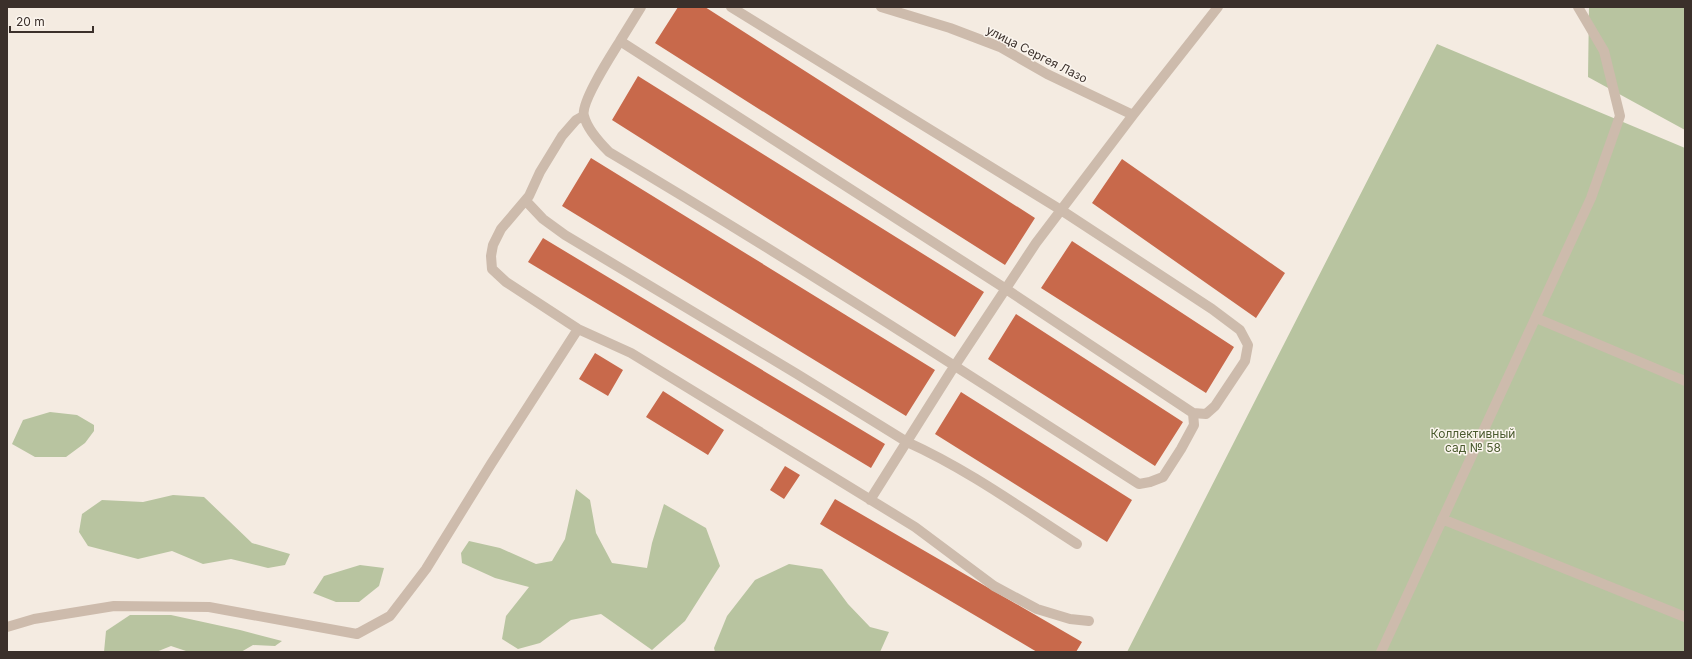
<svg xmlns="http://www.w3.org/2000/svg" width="1692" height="659" font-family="Inter,sans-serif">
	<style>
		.green { fill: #b8c4a0 }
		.building { fill: #c8694b }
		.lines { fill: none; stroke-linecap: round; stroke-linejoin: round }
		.minor { stroke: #cdbbac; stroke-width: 10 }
		.labels { text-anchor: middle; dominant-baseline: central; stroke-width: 3; stroke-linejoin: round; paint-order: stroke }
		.street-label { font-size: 12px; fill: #3b302b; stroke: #fbf5ee }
		.park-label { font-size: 12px; fill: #4a5a2e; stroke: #fbf5ee }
	</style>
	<rect width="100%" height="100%" fill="#f4ebe1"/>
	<!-- green -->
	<path class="green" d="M1589,7H1685V130L1588,77Z
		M1437,44L1685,148V652H1127Z
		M50,412L77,415L94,425V431L85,443L66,457H35L12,444L23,420Z
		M576,489L590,500L596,533L612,563L647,568L652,543L664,504L706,528L720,566L685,621L652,650L601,614L571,620L540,643L518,649L502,639L506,616L529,587L495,578L462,563L461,553L469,541L500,548L536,564L552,561L565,539Z
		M173,495L204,497L252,543L290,554L285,565L268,568L231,559L203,564L172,551L138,559L88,546L79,532L82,514L102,500L143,502Z
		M789,564L822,569L848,604L870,627L889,632L880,652H715L714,648L727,616L755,580Z
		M360,565L384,568L379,586L359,602H336L313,593L324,576Z
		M130,615H171L240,630L282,641L275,646L253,645L241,652H189L171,646L156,652H104L106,631Z"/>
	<!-- building -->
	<path class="building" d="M678,7H705L1035,218L1005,265L655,43Z
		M638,76L984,292L955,337L612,120Z
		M591,158L935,370L906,416L562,206Z
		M1122,159L1285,273L1256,318L1092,203Z
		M543,238L885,444L871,468L528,262Z
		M1072,241L1234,347L1206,393L1041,288Z
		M1016,314L1183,422L1155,466L988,359Z
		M595,353L623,370L608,396L579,379Z
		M663,391L724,430L708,455L646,417Z
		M961,392L1132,500L1107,542L935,434Z
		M785,466L800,475L784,499L770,490Z
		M835,499L1082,642L1076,652H1037L820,524Z"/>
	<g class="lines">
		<!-- minor -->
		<path class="minor" d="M641,7L620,41L1006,289L1193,413L1206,414L1215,406L1245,361L1248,345L1240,330L1212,309L1061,210L731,7
			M881,7L950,28L1000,47L1047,74L1133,115
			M620,41C612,54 580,103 584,116C587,128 600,143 609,152C788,258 963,371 1139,484L1150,482L1163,477L1181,449L1194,425L1193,413
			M583,116L576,120L562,136L540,172L529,196L501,229L493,245L491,256L492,269L506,282L578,329L631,353L915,527L994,586L1037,609L1070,619L1089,621
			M526,201L543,219L565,235L797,374L907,442C967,469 1021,508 1077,544
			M1536,318L1685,381
			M870,500L950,373L1036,243L1133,115L1218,7
			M1442,519L1685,617
			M7,627L34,619L114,606L209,607L357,634L390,616L426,569L491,464L578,329
			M1381,652L1591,198L1620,116L1604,51L1578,7"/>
	</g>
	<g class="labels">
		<!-- street labels -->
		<g class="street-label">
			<text transform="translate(1037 54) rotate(27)">улица Сергея Лазо</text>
		</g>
		<!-- park labels -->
		<g class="park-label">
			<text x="1473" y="433">Коллективный<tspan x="1473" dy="14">сад № 58</tspan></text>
		</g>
	</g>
	<!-- border -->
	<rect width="1692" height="659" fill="none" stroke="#3b302b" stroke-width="16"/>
	<!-- scale -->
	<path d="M10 26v6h83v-6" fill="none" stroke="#3b302b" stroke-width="2"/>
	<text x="16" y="26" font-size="12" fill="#3b302b" stroke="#fbf5ee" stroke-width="3" paint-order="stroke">20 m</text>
</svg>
